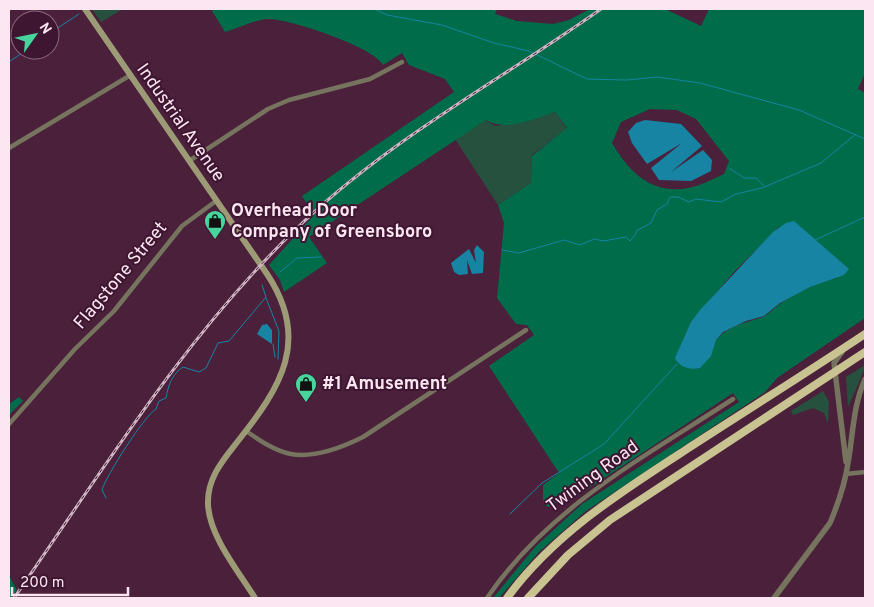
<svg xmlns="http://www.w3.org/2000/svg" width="874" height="607" font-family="Overpass,sans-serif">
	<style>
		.green { fill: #26513e }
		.forest { fill: #006c4a; fill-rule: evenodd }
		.water { fill: #1784a3 }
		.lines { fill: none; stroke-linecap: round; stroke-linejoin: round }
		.stream { stroke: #1784a3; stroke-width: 1 }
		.minor { stroke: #76745e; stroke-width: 4.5 }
		.tertiary { stroke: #76745e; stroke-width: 5.5 }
		.secondary { stroke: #9d9a76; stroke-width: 6 }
		.trunk { stroke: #c8c390; stroke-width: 8 }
		.rail-casing { stroke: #d1b6c5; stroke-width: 3 }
		.rail { stroke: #3f1631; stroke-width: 1; stroke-dasharray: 4; stroke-linecap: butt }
		.labels { text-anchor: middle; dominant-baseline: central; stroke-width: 4; stroke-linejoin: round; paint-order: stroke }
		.street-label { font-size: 18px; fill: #fce6f2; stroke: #3f1631 }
		.poi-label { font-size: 18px; font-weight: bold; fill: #fce6f2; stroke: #3f1631; text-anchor: start }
	</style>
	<rect width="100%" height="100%" fill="#4a203b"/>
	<!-- green -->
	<path class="green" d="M92,9H123L101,22Z
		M555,112L567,129L532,155L531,183L498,205L455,139L486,120L495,126L529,120Z
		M865,365C865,370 851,400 848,407L846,377Z
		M823,391L829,402L828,424L824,413L813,408L793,415L791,411Z"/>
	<!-- forest -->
	<path class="forest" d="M211,9H497L495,14L517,21L553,24L569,20L590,9H665L701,26L709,9H865V73L858,89L865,93V318L777,378L765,392L586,511L539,552L499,598H493L535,547L582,504L739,402L733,393L577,496L574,493L548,507L543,503V485L559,473L489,366L534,335L527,325L516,324L497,298L504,223L498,205L531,183L532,156L567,128L555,112C535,119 505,132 486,120L309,237L327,263L284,292L280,280L269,265L314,215L302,196L454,92L445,79L409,65L402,53L383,65C374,47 292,20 270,19C259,18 236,29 225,32ZM650,109L677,110L696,119L729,161L724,174C713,179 700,186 688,188C652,195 629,172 612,143L621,122ZM779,227L837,278C817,282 798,292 781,303C775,307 769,314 763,317C745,323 729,325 716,340L691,322L734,272Z
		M19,397L23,401L9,415V404Z
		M9,576L17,590L11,598H9Z"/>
	<!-- water -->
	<path class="water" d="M645,120L681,124L702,146L671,172L703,150L712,160L711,171L691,181L659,180L651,168L682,143L647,164L632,143L628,132L636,123Z
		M794,221L849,269L844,275L810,287L780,303L764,316L746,321L723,332L716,340L711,356L700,368C690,370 680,368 675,358L691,322L700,310L773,232L786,223Z
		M477,245L484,252L483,273L472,274L467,260L468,274L459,275L454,272L451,263L469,249L476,263L474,250Z
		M267,324L272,330V344L257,334L262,325Z"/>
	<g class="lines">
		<!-- stream -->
		<path class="stream" d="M375,9L387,15L442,25L494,43L529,51L587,79L627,80L657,77L700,83L799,110L865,139
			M50,33L79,14
			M9,62L26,50
			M729,168L744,178H756L764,186
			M815,240L865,217
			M502,250L519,253L564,240L580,245L594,239L603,241L626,237L630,241L636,234V231L651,223L657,210L667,204L670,197H678L689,202L696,199L721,202L736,194L762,188L821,163L856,134
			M280,272L297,258L321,257
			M266,298L279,331L278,359
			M273,344L275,357
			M106,498L102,490C106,476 144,416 156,409L159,401L166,398C168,386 172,374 183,367L199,372L206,368L218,343L229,341L266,297L262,285
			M510,514L542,483L604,444L677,364"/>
		<!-- minor -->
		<path class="minor" d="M9,148L129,76
			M189,161L268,109L289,100L370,79L402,62
			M9,424L75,349L114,311L182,226L216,201
			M246,431C259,440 275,451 291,454C314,458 343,447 363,437L526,330
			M846,474L865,472
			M487,598C548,508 644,457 733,399"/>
		<!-- tertiary -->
		<path class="tertiary" d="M842,352L834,363L846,462
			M774,598L830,523C838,504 845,484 848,463C853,435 853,406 865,379"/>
		<!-- secondary -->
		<path class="secondary" d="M85,9L267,274C311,340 281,387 238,441C223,460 207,478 208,504C209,536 239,572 255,598"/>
		<!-- trunk -->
		<path class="trunk" d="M507,598C553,535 619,493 684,451C744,412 805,374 865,334
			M528,598L568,555L610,520L865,352"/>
		<!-- rail casing -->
		<g class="rail-casing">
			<path id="rail" d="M14,598C102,472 182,340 293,232C384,142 498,82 601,9"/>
		</g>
		<!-- rail -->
		<use href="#rail" class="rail"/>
	</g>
	<!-- icons -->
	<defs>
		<g id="shop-pin" transform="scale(1.125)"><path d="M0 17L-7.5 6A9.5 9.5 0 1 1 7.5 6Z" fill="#48d49d" stroke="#3f1631"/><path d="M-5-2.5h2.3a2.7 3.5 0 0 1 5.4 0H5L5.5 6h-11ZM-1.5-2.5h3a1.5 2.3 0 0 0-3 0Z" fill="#111"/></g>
	</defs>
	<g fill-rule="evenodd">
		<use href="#shop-pin" x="215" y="221"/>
		<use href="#shop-pin" x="306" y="384"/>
	</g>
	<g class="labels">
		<!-- street labels -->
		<g class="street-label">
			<text transform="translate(180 123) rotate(55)">Industrial Avenue</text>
			<text transform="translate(121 276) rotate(-50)">Flagstone Street</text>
			<text transform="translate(593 477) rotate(-36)">Twining Road</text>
		</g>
		<!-- poi labels -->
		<g class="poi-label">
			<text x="231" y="211">Overhead Door<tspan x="231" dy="21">Company of Greensboro</tspan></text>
			<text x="322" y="384">#1 Amusement</text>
		</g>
	</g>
	<!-- border -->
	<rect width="874" height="607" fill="none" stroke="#fce6f2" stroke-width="20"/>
	<!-- north arrow -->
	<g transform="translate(35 35) rotate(57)"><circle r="24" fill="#3f1631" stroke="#8b697e"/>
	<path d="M0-4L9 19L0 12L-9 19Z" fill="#48d49d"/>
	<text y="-8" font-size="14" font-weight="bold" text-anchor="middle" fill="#fce6f2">N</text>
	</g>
	<!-- scale -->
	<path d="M12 587v8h116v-8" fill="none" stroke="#fce6f2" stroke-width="2.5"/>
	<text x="20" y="587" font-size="15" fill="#fce6f2" stroke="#3f1631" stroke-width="4" paint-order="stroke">200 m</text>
</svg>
